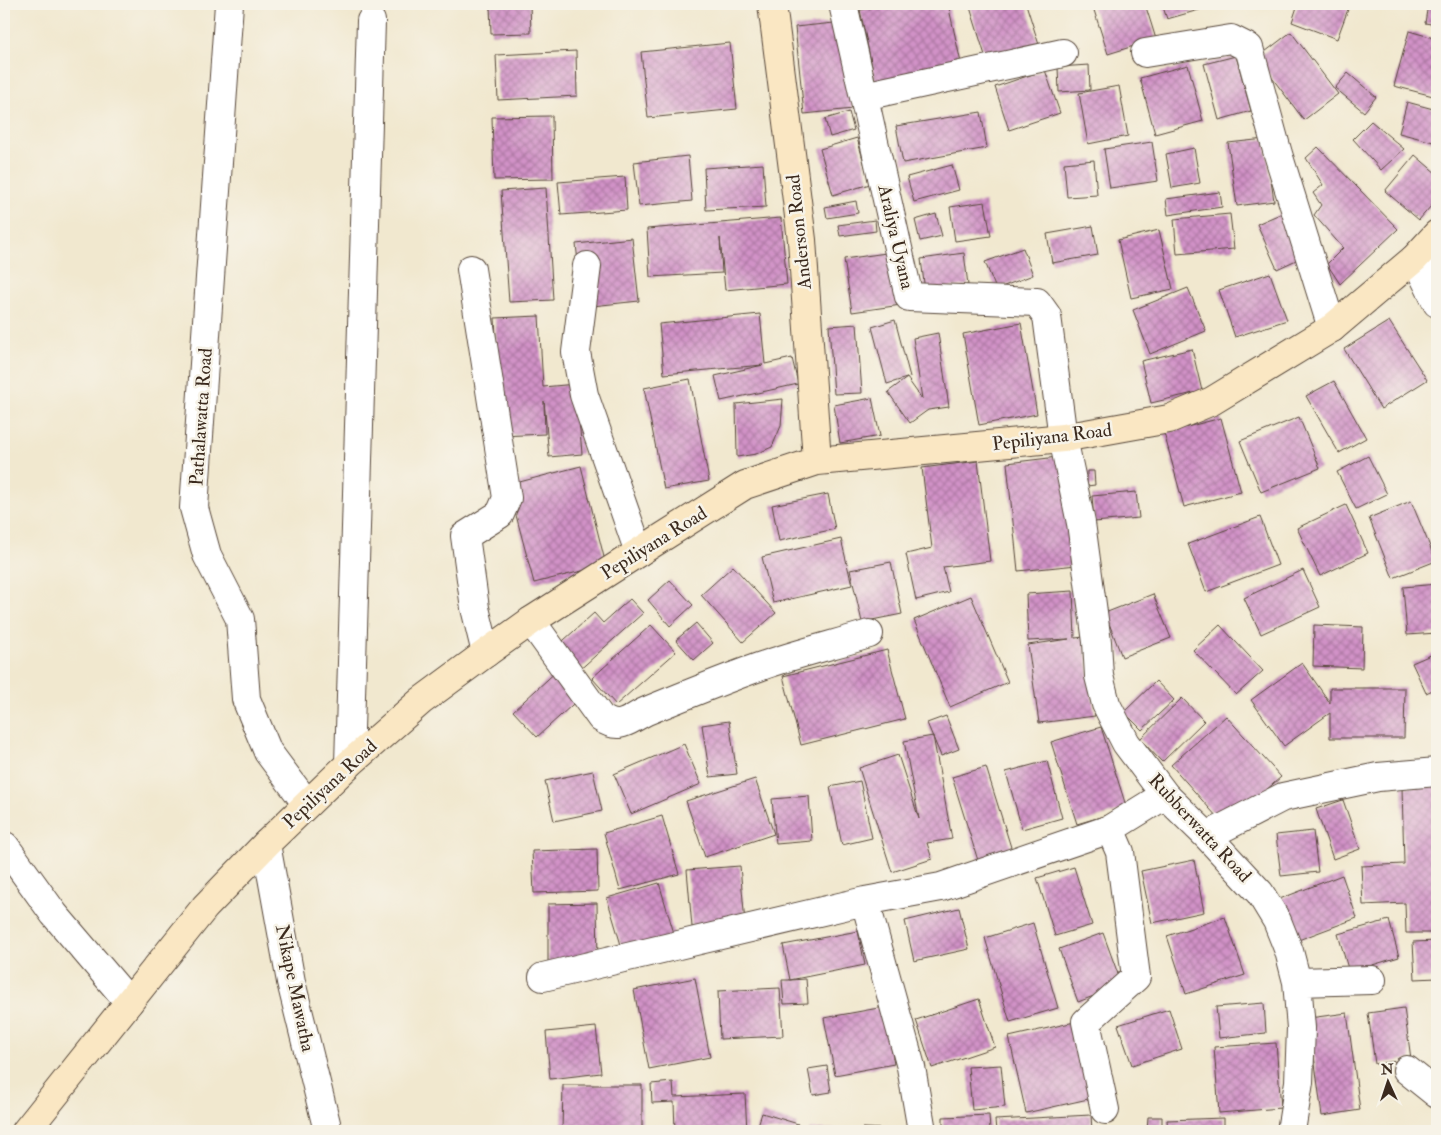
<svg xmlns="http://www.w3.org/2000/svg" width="1441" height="1135" font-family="'IM FELL Double Pica',serif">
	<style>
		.building { fill: url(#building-cross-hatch) }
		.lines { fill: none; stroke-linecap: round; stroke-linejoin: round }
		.street-casing { stroke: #564639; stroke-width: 30 }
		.secondary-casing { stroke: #564639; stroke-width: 30 }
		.street { stroke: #fff; stroke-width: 28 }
		.secondary { stroke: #fae7c3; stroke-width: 28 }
		.labels { text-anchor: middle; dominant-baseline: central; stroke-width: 5; stroke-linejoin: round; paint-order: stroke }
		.street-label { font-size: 19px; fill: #3b2a1e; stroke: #f7f3e8 }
	</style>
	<defs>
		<pattern id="building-cross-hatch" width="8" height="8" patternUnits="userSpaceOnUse" patternTransform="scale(1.25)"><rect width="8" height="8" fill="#d192c7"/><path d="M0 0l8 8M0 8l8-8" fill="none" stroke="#ab77a1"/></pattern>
	</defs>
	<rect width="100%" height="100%" fill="#f7f3e8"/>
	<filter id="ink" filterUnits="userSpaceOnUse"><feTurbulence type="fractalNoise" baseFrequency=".02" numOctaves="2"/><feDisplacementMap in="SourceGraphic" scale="10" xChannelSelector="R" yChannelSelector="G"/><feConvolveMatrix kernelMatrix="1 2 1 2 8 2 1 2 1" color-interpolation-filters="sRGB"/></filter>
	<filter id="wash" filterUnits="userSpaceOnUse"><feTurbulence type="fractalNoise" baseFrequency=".0096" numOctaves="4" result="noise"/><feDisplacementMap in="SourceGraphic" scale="20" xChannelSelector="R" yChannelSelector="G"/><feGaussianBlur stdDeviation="1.12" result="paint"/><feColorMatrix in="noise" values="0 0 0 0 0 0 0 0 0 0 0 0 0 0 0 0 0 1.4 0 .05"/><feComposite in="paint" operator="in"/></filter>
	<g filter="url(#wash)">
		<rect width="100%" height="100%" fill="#f1e8cf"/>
		<g id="blocks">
			<!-- building -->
			<path class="building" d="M490,4H530L531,33L491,34Z
				M890,4H948L963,72L877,90L860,10Z
				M969,4H1026L1040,48L988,65Z
				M1092,4H1145L1156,39L1108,54Z
				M1162,4H1220L1167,19Z
				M1298,4H1350L1337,39L1292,22Z
				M1428,4H1437V25L1425,23Z
				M844,22L853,109L804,114L795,27Z
				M1409,31L1437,39V97L1394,86Z
				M1291,32L1338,94L1304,120L1257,58Z
				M730,43L737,109L648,118L641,52Z
				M576,51L577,96L498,100L496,55Z
				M1236,56L1251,111L1219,120L1204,64Z
				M1089,65L1090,90L1059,92L1058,67Z
				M1188,65L1203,121L1155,134L1140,78Z
				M1045,70L1060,113L1009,130L995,87Z
				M1348,73L1376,97L1364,112L1335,88Z
				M1119,86L1128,136L1088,144L1079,93Z
				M1407,102L1437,110V143L1399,133Z
				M849,112L854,130L830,137L825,119Z
				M981,112L987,148L903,163L896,126Z
				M552,116L553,179L494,180L492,117Z
				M1371,121L1404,149L1381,170L1353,139Z
				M857,138L870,184L833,195L820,149Z
				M1265,139L1274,201L1237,206L1228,143Z
				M1152,142L1158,181L1110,188L1104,149Z
				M1318,147L1398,229L1340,284L1327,264L1343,248L1314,215L1321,205L1313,193L1323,185L1306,158Z
				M1194,148L1200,183L1172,188L1166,154Z
				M1415,155L1437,174V199L1419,220L1385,191Z
				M688,156L692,201L639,206L634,162Z
				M1094,160L1097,195L1067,197L1064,163Z
				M763,164L766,207L706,210L704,168Z
				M952,165L959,190L914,202L907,177Z
				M625,177L627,210L561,215L558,182Z
				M546,188L553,300L509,302L501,191Z
				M1220,192L1222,207L1168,215L1166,199Z
				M856,201L858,213L827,218L825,207Z
				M985,202L991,236L955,241L950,207Z
				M1287,211L1307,255L1277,269L1257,224Z
				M936,214L942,236L920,241L915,220Z
				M1230,214L1234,249L1177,254L1174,219Z
				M781,218L787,284L725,290L720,238L722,273L650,277L647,229Z
				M875,220L876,231L840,236L838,225Z
				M1093,226L1098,255L1052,263L1047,234Z
				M1159,230L1173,289L1131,298L1118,240Z
				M632,238L639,301L583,307L576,244Z
				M1023,248L1033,275L996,289L985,262Z
				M893,252L901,305L852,312L844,259Z
				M964,253L968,285L925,291L921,259Z
				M1270,273L1287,320L1235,337L1219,290Z
				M1188,288L1206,331L1150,354L1133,310Z
				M760,314L765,364L792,358L798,384L721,401L715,376L763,365L664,374L659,324Z
				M539,316L543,387L576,384L582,454L549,457L544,401L545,434L501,436L495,318Z
				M895,320L910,377L887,384L872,327Z
				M1389,321L1427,380L1381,409L1344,349Z
				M1021,323L1037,414L979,425L963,334Z
				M857,324L862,393L834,394L829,326Z
				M938,333L949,407L928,410L910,423L888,392L907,378L922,399L913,338Z
				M1192,349L1202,391L1151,403L1141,361Z
				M690,379L709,481L664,489L644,388Z
				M1334,381L1366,438L1339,453L1306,396Z
				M872,398L880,436L840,443L834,405Z
				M783,399L781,426L772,447L756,454L737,457L736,404Z
				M1299,417L1320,468L1261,492L1240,441Z
				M1221,418L1241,492L1184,507L1164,433Z
				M1066,456L1077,565L1018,571L1007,463Z
				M1368,456L1387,494L1356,509L1337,472Z
				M978,461L990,561L943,567L949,592L916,600L906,554L932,548L922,468Z
				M581,466L606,565L534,583L508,485Z
				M1087,471H1094L1095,485L1087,486Z
				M1136,492L1139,518L1094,522L1092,496Z
				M828,494L835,529L779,541L772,505Z
				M1411,501L1436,561L1393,578L1369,518Z
				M1346,505L1368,553L1320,576L1297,528Z
				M1260,517L1278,565L1206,592L1188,544Z
				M841,539L852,585L773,603L762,557Z
				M891,562L902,614L862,622L850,570Z
				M733,566L776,613L743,642L701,595Z
				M1303,570L1320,607L1261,634L1244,598Z
				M670,580L693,605L670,626L648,600Z
				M1437,584V633L1407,635L1403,587Z
				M1073,591L1075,638L1084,637L1095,716L1039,723L1028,645L1069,639L1028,641L1026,594Z
				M1153,594L1171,638L1122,657L1105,613Z
				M971,596L1008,682L950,707L914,620Z
				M630,599L643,613L576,673L554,649L594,613L603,623Z
				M696,623L713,643L694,660L676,640Z
				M651,625L676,652L616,705L592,678Z
				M1220,625L1263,671L1236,695L1193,650Z
				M1314,625L1363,627L1362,668L1313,666Z
				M887,650L905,719L801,745L783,676Z
				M1433,654L1437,663V688L1426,693L1412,663Z
				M1302,663L1330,703V688H1405L1404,738H1330V713L1284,746L1251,700Z
				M559,669L583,695L537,737L513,711Z
				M1156,681L1174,700L1142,730L1124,712Z
				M1182,698L1204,721L1162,762L1140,739Z
				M946,716L959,749L941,756L927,723Z
				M1226,716L1281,777L1225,826L1171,765Z
				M729,721L737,774L710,777L702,725Z
				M1101,727L1127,809L1077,824L1051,742Z
				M933,736L952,839L927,843L932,859L892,872L859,768L898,755L919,819L904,741Z
				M684,744L701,784L631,814L614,774Z
				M1047,761L1062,818L1022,829L1006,772Z
				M986,767L1014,857L980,867L952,777Z
				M593,771L602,811L554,821L545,781Z
				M755,779L774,834L705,857L686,801Z
				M860,781L872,838L842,845L830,787Z
				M1437,786V933H1406L1405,903L1363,905L1361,866L1404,864L1402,787Z
				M809,796L812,841L776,844L772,799Z
				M1343,800L1360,849L1333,859L1316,809Z
				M662,816L679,874L620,890L604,833Z
				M1313,831L1318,872L1281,876L1276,835Z
				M597,849L598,891L534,893L532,851Z
				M1194,860L1204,912L1152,923L1141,871Z
				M740,866L745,923L692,927L687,870Z
				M1074,867L1092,925L1055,936L1037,878Z
				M1342,875L1357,918L1293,942L1277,900Z
				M659,883L676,940L624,955L607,898Z
				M597,903L598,962L548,963V904Z
				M959,908L969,949L914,961L905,921Z
				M1225,917L1245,975L1186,994L1167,936Z
				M1389,920L1399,957L1349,972L1338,934Z
				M1033,923L1058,1008L1010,1022L985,938Z
				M858,931L865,965L790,980L806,979L808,1003L784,1004L782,980H790L783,945Z
				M1103,933L1122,985L1078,1002L1059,949Z
				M1437,941V978L1415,979L1413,942Z
				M695,978L710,1057L649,1069L634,990Z
				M780,988L783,1036L720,1039L718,991Z
				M979,999L995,1047L932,1068L916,1020Z
				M1264,1003L1266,1033L1219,1038L1216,1007Z
				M884,1007L894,1064L835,1075L824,1018Z
				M1404,1008L1411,1059L1375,1064L1368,1013Z
				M1169,1009L1182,1049L1132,1065L1118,1025Z
				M1347,1013L1360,1110L1322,1116L1309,1018Z
				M1079,1021L1097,1097L1026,1113L1009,1037Z
				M596,1027L601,1073L550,1079L546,1032Z
				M1276,1043L1281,1108L1219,1113L1214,1047Z
				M1001,1065L1005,1107L972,1110L968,1067Z
				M827,1066L831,1092L813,1095L808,1069Z
				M673,1082L674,1097L745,1094L747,1131H675L674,1102L652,1103L651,1084Z
				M563,1085H642V1131H562Z
				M762,1113L798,1124L795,1131H756Z
				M989,1115L990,1131H943V1117Z
				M1091,1115L1092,1131H996L995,1120Z
				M1148,1117H1162V1131H1147Z
				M1224,1118V1131H1168L1167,1120Z
				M863,1128L886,1129V1131H863Z
				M809,1129H855V1131H809Z"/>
		</g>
	</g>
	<g filter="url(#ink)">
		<use href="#blocks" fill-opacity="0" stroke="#564639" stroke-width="1"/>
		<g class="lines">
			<!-- street casing -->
			<g class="street-casing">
				<path id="street" d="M229,4L194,508L207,555L240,619L246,699L268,752L307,804
					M843,4L909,297L1037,302L1047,316L1063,438L1081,523L1097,642L1099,676L1106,704L1126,743L1165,795L1207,836L1260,893L1277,921L1289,951L1297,982L1301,1028L1299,1082L1291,1131
					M1145,53L1231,39L1249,48L1278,154L1332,328
					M864,96L1063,53
					M1415,258L1437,303
					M587,266L576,352L584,395L639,552
					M471,269L507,498L500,514L465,536L475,608L486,653
					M531,621L601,718C622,732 629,718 649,710C686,695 722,680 759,667C795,654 833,645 869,634
					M349,764L371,21
					M1207,836L1283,797L1378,777L1437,772
					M266,844L291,982L328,1131
					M5,846L54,914L129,1002
					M865,901L911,1067L922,1131
					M543,977L865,901L941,887L1110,829L1165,795
					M1297,982L1372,980
					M1407,1070L1437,1094
					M1105,1110L1086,1022L1136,977L1120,852L1110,829"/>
			</g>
			<!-- secondary casing -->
			<g class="secondary-casing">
				<path id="secondary" d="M772,4L802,240L817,461
					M26,1131L205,907L266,844L349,764L421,701L486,653L531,621L639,552L745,485L817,461L1063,438L1169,419L1212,401L1332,328L1415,258L1437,234"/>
			</g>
			<!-- street -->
			<use href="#street" class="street"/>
			<!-- secondary -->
			<use href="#secondary" class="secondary"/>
		</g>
	</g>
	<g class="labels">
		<!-- street labels -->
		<g class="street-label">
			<text transform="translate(799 232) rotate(-96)">Anderson Road</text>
			<text transform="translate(896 237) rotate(77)">Araliya Uyana</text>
			<text transform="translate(201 417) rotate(-86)">Pathalawatta Road</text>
			<text transform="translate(1052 437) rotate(-7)">Pepiliyana Road</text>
			<text transform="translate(654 543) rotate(-32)">Pepiliyana Road</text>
			<text transform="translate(330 784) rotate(-43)">Pepiliyana Road</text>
			<text transform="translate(1200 828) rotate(47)">Rubberwatta Road</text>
			<text transform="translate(295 988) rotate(78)">Nikape Mawatha</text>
		</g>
	</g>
	<!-- margin -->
	<rect width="1441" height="1135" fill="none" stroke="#f7f3e8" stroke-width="20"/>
	<!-- north arrow -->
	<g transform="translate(1388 1082) rotate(357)" stroke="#f7f3e8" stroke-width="4" paint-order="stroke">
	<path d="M0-4L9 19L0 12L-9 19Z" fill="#3b2a1e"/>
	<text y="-8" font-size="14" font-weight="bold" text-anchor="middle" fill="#3b2a1e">N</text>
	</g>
</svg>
